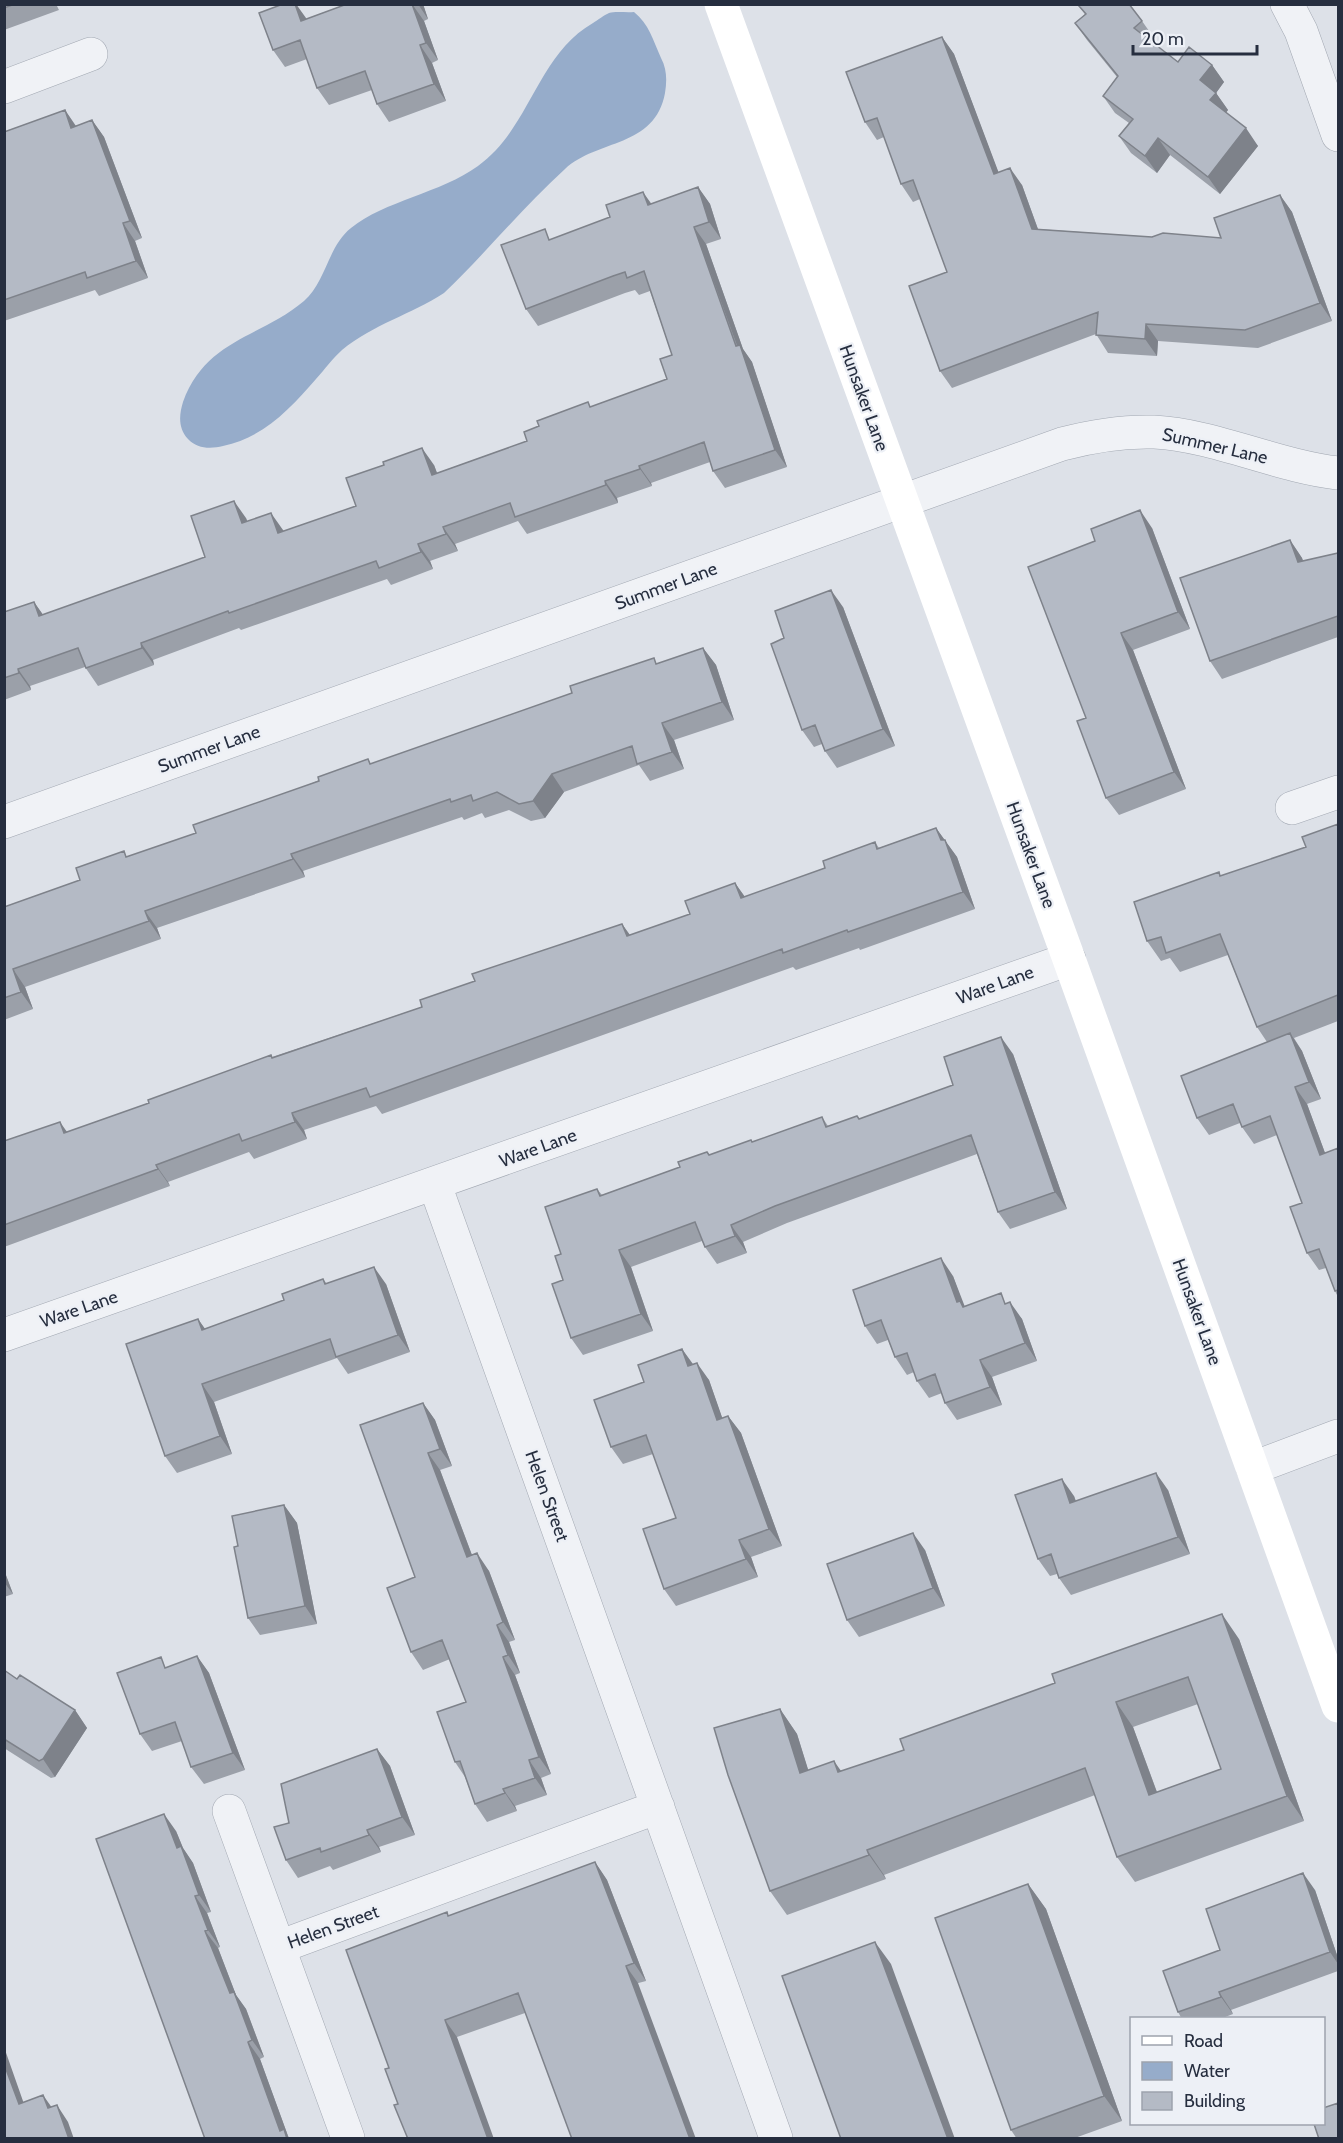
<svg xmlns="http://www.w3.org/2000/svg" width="1343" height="2143" font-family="Cabin,sans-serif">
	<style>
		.water { fill: #96acca }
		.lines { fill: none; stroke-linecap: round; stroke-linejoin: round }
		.street-casing { stroke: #a2a8b2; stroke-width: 34 }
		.street { stroke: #f0f2f6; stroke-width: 33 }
		.secondary { stroke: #fff; stroke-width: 33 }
		.wall { fill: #9ba0a9; fill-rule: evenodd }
		.shaded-wall { fill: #7e828a }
		.building { fill: #b4bac5; stroke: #7e828a; stroke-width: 1.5; fill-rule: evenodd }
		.labels { text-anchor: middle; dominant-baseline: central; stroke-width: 4.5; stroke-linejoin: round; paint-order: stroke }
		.street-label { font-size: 18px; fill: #262e3f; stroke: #edf0f6 }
	</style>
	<rect width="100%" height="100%" fill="#dde1e8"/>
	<!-- water -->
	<path class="water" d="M634,12C649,24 653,40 661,58C667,69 667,81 665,93C655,148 597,139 565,169C522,208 486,253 444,293C410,315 374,324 342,350C333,358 325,369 316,379C291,408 263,438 223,446C211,449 197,449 188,439C178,428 179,415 183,402C206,339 260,338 304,301C326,282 328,246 351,228C384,201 441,193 478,166C530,129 537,55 593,23C598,20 604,15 609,13C616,11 627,13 634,12Z"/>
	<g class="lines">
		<!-- street casing -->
		<g class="street-casing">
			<path id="street" d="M1287,4L1301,31L1338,135
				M4,87L91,54
				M1292,808L1338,792
				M4,822L1062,444C1092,436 1122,431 1154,432C1214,435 1277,466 1338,473
				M435,1185L776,2138
				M4,1335L1069,959
				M1253,1468L1338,1436
				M229,1811L348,2138
				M279,1947L658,1807"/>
		</g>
		<!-- street -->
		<use href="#street" class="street"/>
		<!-- secondary -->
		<path class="secondary" d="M721,4L1069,959L1338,1706"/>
	</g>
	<!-- wall -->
	<path class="wall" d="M4,4H56L59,10L4,30Z
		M347,4H423L428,19L424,21L438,60L432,63L446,101L389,122L377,104L372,90L329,105L317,88L307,59L285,67L273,50L306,18V19Z
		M1079,6L1142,21L1154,38L1151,41L1178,62L1212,65L1224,82L1216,93L1228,110L1226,113L1258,146L1220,194L1170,155L1157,173L1131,153L1119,136L1129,123L1115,113L1103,96L1117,77L1087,40L1075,23L1085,14Z
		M942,37L954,54L998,172L1022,185L1038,229L1152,237L1221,238L1280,195L1292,212L1332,321L1258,348L1158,341L1157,356L1108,353L1096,334L952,388L940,371L947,272L920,199L913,202L901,184L884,137L877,140L865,122Z
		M65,110L76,126L92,120L104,137L142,238L135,241L148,278L99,296L95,290L4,321V132Z
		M698,187L710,204L721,239L706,244L743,349L752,362L787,467L725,488L713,471L710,462L651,483L652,486L617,498L618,503L527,534L518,521L455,544L458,551L430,561L433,569L391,585L387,579L241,630L239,628L153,660L154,665L98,686L85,667L30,686L31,690L4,700V612L34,602L43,615L205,557L246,518L247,521L283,530L284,531L356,506L434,465L437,473L527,441L591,407L667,379L672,355L650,291L639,295L635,290L625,293L538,326L526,309L552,239Z
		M1152,528L1190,629L1133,650L1186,789L1119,815L1106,798L1086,718Z
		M1290,540L1302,558L1303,561L1338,553V637L1222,679L1210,661Z
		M843,607L895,746L837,768L825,751L822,744L814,747L802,730L784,638Z
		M703,648L716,665L734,720L674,740L684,769L650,781L639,765L564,792L545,818L531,821L509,810L485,818L482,813L464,820L462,817L303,871L305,877L157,928L161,939L25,987L33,1009L4,1020V907L80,880L128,857L196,833L368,759L371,764Z
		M1338,824V1021L1294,1038L1302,1051L1321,1099L1307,1104L1325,1153L1338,1148V1297L1335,1291L1326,1268L1319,1270L1307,1253L1302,1203L1277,1135L1254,1144L1242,1127L1240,1123L1209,1135L1197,1118L1267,1042L1257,1027L1228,955L1180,972L1170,958L1161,961L1147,941L1222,876L1306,847Z
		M936,828L957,857L975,909L860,950L859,948L796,970L793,967L382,1114L376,1106L304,1130L307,1139L254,1159L249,1152L168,1182L170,1186L4,1247V1141L67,1132L149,1103L271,1055L272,1057L422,1007L475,981L622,924L630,935L690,914L735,883L745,897L825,868L875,842L879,848Z
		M1013,1054L1067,1209L1010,1229L998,1212L977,1154L787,1223L743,1242L747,1253L717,1264L705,1247L702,1241L631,1267L653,1331L583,1355L571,1338L563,1280L561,1254L597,1189L602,1195L680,1167L707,1152L710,1155L752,1142L822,1117L828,1126L860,1119L953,1085Z
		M953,1276L964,1307L1007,1303L1022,1319L1037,1361L992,1377L1002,1405L957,1420L945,1403L942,1393L929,1398L917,1381L914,1372L907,1375L895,1357L888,1340L877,1344L865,1326Z
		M323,1279L327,1284H386L410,1352L348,1374L337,1358L214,1402L232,1454L177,1473L165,1456L198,1319L205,1329L284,1300Z
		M682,1349L693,1364L709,1380L722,1418L728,1416L741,1433L782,1546L751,1557L758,1577L676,1606L664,1589L676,1518L653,1454L623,1464L611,1447L644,1382Z
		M423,1403L435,1420L452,1466L440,1470L472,1555L489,1571L515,1640L509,1642L520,1673L515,1675L551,1774L541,1778L547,1795L515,1806L517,1811L487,1822L475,1804L465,1777L455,1762L466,1702L450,1659L423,1670L411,1652Z
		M1168,1490L1190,1554L1071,1595L1059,1578L1057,1574L1050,1576L1038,1559L1074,1496L1076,1501Z
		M284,1505L297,1523L317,1624L260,1635L248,1618L238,1546Z
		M925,1550L945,1606L859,1637L847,1620Z
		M4,1570L13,1594L4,1597Z
		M1239,1639L1304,1821L1135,1882L1117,1857L1095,1795L884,1875L886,1879L787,1915L770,1891L780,1709L797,1734L808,1770L841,1771ZM1198,1704L1221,1769L1157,1792L1133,1727Z
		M197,1656L209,1673L245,1770L204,1784L191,1767L182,1741L152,1751L140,1734L168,1667Z
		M4,1670L17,1679L75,1710L87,1728L55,1777L51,1778L4,1748Z
		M377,1749L390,1766L415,1835L379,1847L381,1852L333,1870L330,1866L298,1878L286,1860L289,1823Z
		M176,1831L183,1848L193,1863L211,1912L207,1913L220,1947L218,1948L236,1995L246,2009L264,2057L260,2059L288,2136L205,2139Z
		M595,1862L607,1880L646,1981L525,2013L457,2037L398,2104L449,1916Z
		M1028,1884L1046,1909L1122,2121L1072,2139H1017L1011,2130Z
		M1315,1890L1338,1958V1971L1231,2010L1233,2014L1220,2019H1182L1178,2012L1220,1950Z"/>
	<!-- shaded-wall -->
	<path class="shaded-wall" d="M295,4H296L306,18L313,39L301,21Z
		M412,4L424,21L438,60L426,43Z
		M418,4H423L428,19Z
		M942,37L954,54L1006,192L994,174Z
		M420,45L432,63L446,101L434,84Z
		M1212,65L1224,82L1216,93L1228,110L1222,117L1210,100L1200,80Z
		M65,110L77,128H71Z
		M92,120L104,137L142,238L130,221Z
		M1246,128L1258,146L1220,194L1208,177Z
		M1158,138L1170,155L1157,173L1145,156Z
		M1010,168L1022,185L1044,246L1032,229Z
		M698,187L710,204L721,239L709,222Z
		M643,192L655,209L648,205Z
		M1280,195L1292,212L1332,321L1320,303Z
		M123,223L135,241L148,278L136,261Z
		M694,227L706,244L743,349L752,362L787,467L775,450Z
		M1146,324L1158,341L1157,356L1145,339Z
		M422,448L434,465L444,492L432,475Z
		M639,466L651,483L652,486L640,469Z
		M605,481L617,498L618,503L606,485Z
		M234,501L246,518L254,540L242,523Z
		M1140,510L1152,528L1190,629L1178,612Z
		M271,513L283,530L290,550L278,533Z
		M443,527L455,544L458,551L446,534Z
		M1290,540L1302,558L1310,580L1298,562Z
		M418,544L430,561L433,569L421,552Z
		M831,590L843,607L895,746L883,729Z
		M34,602L46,619L39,616Z
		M1121,633L1133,650L1186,789L1174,772Z
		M141,643L153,660L154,665L142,648Z
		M703,648L716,665L734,720L722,702Z
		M18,669L30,686L31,690L19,673Z
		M662,723L674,740L684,769L672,752Z
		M552,774L564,792L545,818L533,801Z
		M936,828L957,857L975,909L963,892Z
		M291,854L303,871L305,877L293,859Z
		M735,883L747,900L741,898Z
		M145,911L157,928L161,939L149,921Z
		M622,924L634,941L627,936Z
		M13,969L25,987L33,1009L21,992Z
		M1290,1033L1302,1051L1321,1099L1309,1082Z
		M1001,1037L1013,1054L1067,1209L1055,1192Z
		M1295,1087L1307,1104L1332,1172L1320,1155Z
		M292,1113L304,1130L307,1139L295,1122Z
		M60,1122L72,1139L64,1133Z
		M156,1165L168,1182L170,1186L158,1169Z
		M731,1225L743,1242L747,1253L735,1236Z
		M619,1250L631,1267L653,1331L641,1314Z
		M941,1258L953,1276L965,1307L975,1325L957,1302Z
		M374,1267L386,1284L410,1352L398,1335Z
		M1010,1302L1022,1319L1037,1361L1025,1343Z
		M198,1319L210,1336L202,1330Z
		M682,1349L694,1366H688Z
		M980,1360L992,1377L1002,1405L990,1387Z
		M697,1363L709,1380L729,1437L717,1420Z
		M202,1384L214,1402L232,1454L220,1436Z
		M423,1403L435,1420L452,1466L440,1449Z
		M728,1416L741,1433L782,1546L769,1529Z
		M428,1453L440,1470L479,1574L467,1557Z
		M1156,1473L1168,1490L1190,1554L1178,1537Z
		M1062,1479L1074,1496L1082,1521L1070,1503Z
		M284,1505L297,1523L317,1624L305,1606Z
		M913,1533L925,1550L945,1606L933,1588Z
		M739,1540L751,1557L758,1577L746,1559Z
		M477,1553L489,1571L515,1640L503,1622Z
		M4,1570L13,1594L4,1582Z
		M1222,1614L1239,1639L1304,1821L1287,1796Z
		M497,1625L509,1642L520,1673L508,1655Z
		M197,1656L209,1673L245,1770L233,1753Z
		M503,1657L515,1675L551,1774L539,1757Z
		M1116,1702L1133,1727L1167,1820L1149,1795Z
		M780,1709L797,1734L817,1798L800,1773Z
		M75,1710L87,1728L55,1777L43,1759Z
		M377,1749L390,1766L415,1835L402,1817Z
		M529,1760L541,1778L547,1795L535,1778Z
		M834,1761L851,1785L838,1772Z
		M503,1789L515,1806L517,1811L505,1793Z
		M164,1814L176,1831L183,1848L193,1863L211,1912L199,1895L177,1848Z
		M367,1830L379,1847L381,1852L369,1835Z
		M867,1850L884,1875L886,1879L869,1855Z
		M595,1862L607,1880L646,1981L634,1963Z
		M1303,1873L1315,1890L1338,1958V1964L1330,1952Z
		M1028,1884L1046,1909L1122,2121L1104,2096Z
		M195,1896L207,1913L220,1947L208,1930Z
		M205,1931L218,1948L236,1995L246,2009L264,2057L252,2040L230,1993Z
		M875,1942L891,1964L955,2139H948Z
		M626,1966L638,1983L696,2139H690Z
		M1219,1992L1231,2010L1233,2014L1221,1997Z
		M445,2020L457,2037L494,2139H488Z
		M248,2042L260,2059L288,2136L290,2139H286L280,2131Z
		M4,2047L30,2121L19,2104L4,2064Z
		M43,2095L55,2112L48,2108Z
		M57,2105L68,2122L74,2139H69Z"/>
	<!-- building -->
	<path class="building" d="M4,4H15L4,8Z
		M283,4H295L301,21L347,4H412L426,43L420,45L434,84L377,104L365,71L317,88L300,40L273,50L259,13Z
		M1081,4H1129L1142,21L1134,28L1178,62L1189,47L1212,65L1200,80L1216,93L1210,100L1246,128L1208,177L1158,138L1145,156L1119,136L1133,119L1103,96L1118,76L1075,23L1086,14L1079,6Z
		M942,37L994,174L1010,168L1032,229L1152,237L1163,233L1221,238L1214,218L1280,195L1320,303L1245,330L1146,324L1145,339L1096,335L1098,312L940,371L909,286L947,272L913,180L901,184L877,118L865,122L846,72Z
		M65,110L71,128L92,120L130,221L123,223L136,261L87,278L85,272L4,300V132Z
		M698,187L709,222L694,227L736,346L740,345L775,450L713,471L704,442L639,466L640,469L605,481L606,485L515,517L510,503L443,527L446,534L418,544L421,552L379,568L376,561L229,613L228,611L141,643L142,648L86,668L78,648L18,669L19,673L4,678V612L34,602L39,616L205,557L191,516L234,501L242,523L271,513L278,533L356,506L346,478L384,465L383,462L422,448L432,475L527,441L524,432L539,426L537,421L588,402L590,407L667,379L660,359L672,355L644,271L627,278L625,272L613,276L526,309L501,245L545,229L549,240L610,217L606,205L643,192L648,205Z
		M1140,510L1178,612L1121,633L1174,772L1106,798L1077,721L1086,718L1028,567L1095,541L1091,529Z
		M1290,540L1298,562L1338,553V616L1210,661L1180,578Z
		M831,590L883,729L825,751L815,725L802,730L771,644L784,638L775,611Z
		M703,648L722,702L662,723L672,752L637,764L632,746L552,774L533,801L519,804L497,792L473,801L471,795L451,802L450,799L291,854L293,859L145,911L149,921L13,969L21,992L4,998V907L80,880L76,868L124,851L126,857L196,833L193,825L319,781L318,777L368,759L370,764L572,693L570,686L654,658L656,664Z
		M1338,824V995L1257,1027L1220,934L1166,953L1161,937L1147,941L1134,902L1219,872L1220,876L1306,847L1302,837Z
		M936,828L941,840H945L963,892L848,932L847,930L783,953L782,949L370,1097L366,1088L292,1113L295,1122L242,1141L239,1134L156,1165L158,1169L4,1225V1141L60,1122L64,1133L149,1103L148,1100L271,1055L272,1058L422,1007L420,1000L475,981L472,974L622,924L627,936L690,914L685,901L735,883L741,898L825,868L823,861L875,842L877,849Z
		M1290,1033L1309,1082L1295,1087L1320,1155L1338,1148V1290L1335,1291L1319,1249L1307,1253L1290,1207L1302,1203L1270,1116L1242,1127L1233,1104L1197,1118L1181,1076Z
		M1001,1037L1055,1192L998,1212L971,1135L775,1206L731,1225L735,1236L705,1247L695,1222L619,1250L641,1314L571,1338L552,1284L563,1280L555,1256L561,1254L545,1207L597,1189L600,1196L680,1167L678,1162L707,1152L709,1155L751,1140L752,1142L822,1117L826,1127L857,1116L859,1119L953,1085L944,1057Z
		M941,1258L957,1302L960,1301L963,1307L1001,1293L1005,1304L1010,1302L1025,1343L980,1360L990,1387L945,1403L935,1374L917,1381L907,1353L895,1357L881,1320L865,1326L853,1290Z
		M374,1267L398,1335L336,1357L330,1339L202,1384L220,1436L165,1456L126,1344L198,1319L202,1330L284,1300L282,1294L323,1279L325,1284Z
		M682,1349L688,1366L697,1363L717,1420L728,1416L769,1529L739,1540L746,1559L664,1589L643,1529L676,1518L646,1435L611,1447L594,1400L644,1382L638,1365Z
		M423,1403L440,1449L428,1453L467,1557L477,1553L503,1622L497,1625L508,1655L503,1657L539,1757L529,1760L535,1778L503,1789L505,1793L475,1804L460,1761L455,1762L437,1712L466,1702L442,1640L411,1652L387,1588L415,1577L360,1425Z
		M1156,1473L1178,1537L1059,1578L1051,1554L1038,1559L1015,1495L1062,1479L1070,1503Z
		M284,1505L305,1606L248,1618L234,1547L238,1546L232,1516Z
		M913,1533L933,1588L847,1620L827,1564Z
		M1222,1614L1287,1796L1117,1857L1085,1768L867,1850L869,1855L770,1891L728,1775L714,1728L780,1709L800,1773L834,1761L838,1772L904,1750L900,1739L1055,1683L1052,1674ZM1188,1677L1221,1769L1149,1795L1116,1702Z
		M197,1656L233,1753L191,1767L175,1722L140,1734L117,1673L161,1657L165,1668Z
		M4,1670L17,1679L20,1675L75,1710L43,1759L39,1761L4,1739Z
		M377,1749L402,1817L367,1830L369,1835L321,1852L320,1848L286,1860L274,1827L289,1823L281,1784Z
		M164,1814L177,1848L181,1846L199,1895L195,1896L208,1930L205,1931L230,1993L234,1992L252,2040L248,2042L280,2131L284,2129L287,2139H205L96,1839Z
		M595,1862L634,1963L626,1966L690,2139H572L518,1993L445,2020L488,2139H408L394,2105L398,2104L385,2069L389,2068L346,1950L447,1912L448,1916Z
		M1303,1873L1330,1952L1219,1992L1221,1997L1178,2012L1163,1971L1220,1950L1206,1909Z
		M1028,1884L1104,2096L1011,2130L935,1918Z
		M875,1942L948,2139H841L782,1976Z
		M4,2064L19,2104L43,2095L48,2108L57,2105L69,2139H4Z
		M1338,2103V2139H1319L1314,2124H1323V2108Z"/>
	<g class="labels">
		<!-- street labels -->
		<g class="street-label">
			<text transform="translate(864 398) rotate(70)">Hunsaker Lane</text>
			<text transform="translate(1215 446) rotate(13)">Summer Lane</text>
			<text transform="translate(666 586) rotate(-20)">Summer Lane</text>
			<text transform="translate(209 749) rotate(-20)">Summer Lane</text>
			<text transform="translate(1031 855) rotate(70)">Hunsaker Lane</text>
			<text transform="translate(995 985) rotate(-20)">Ware Lane</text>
			<text transform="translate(538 1148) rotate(-20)">Ware Lane</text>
			<text transform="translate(79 1309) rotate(-19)">Ware Lane</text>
			<text transform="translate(1197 1312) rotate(70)">Hunsaker Lane</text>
			<text transform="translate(547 1496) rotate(70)">Helen Street</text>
			<text transform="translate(333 1927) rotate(-20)">Helen Street</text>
		</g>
	</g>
	<!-- border -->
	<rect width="1343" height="2143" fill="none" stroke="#262e3f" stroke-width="12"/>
	<!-- legend -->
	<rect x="1130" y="2017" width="195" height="108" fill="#edf0f6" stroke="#9da2ad" stroke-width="1.5"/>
	<rect x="1142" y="2036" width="30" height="9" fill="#ffffff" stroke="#9da2ad" stroke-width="1.5"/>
	<text x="1184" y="2047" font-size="18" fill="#262e3f">Road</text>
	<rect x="1142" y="2062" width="30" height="18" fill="#96acca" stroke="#9da2ad" stroke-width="1.5"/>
	<text x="1184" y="2077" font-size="18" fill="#262e3f">Water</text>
	<rect x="1142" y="2092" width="30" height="18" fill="#b4bac5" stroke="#9da2ad" stroke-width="1.5"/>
	<text x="1184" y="2107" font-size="18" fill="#262e3f">Building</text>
	<!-- scale -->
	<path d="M1133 45v9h124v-9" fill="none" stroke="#262e3f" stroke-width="3"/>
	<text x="1142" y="45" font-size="18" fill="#262e3f" stroke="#edf0f6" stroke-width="4.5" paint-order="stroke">20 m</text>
</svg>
